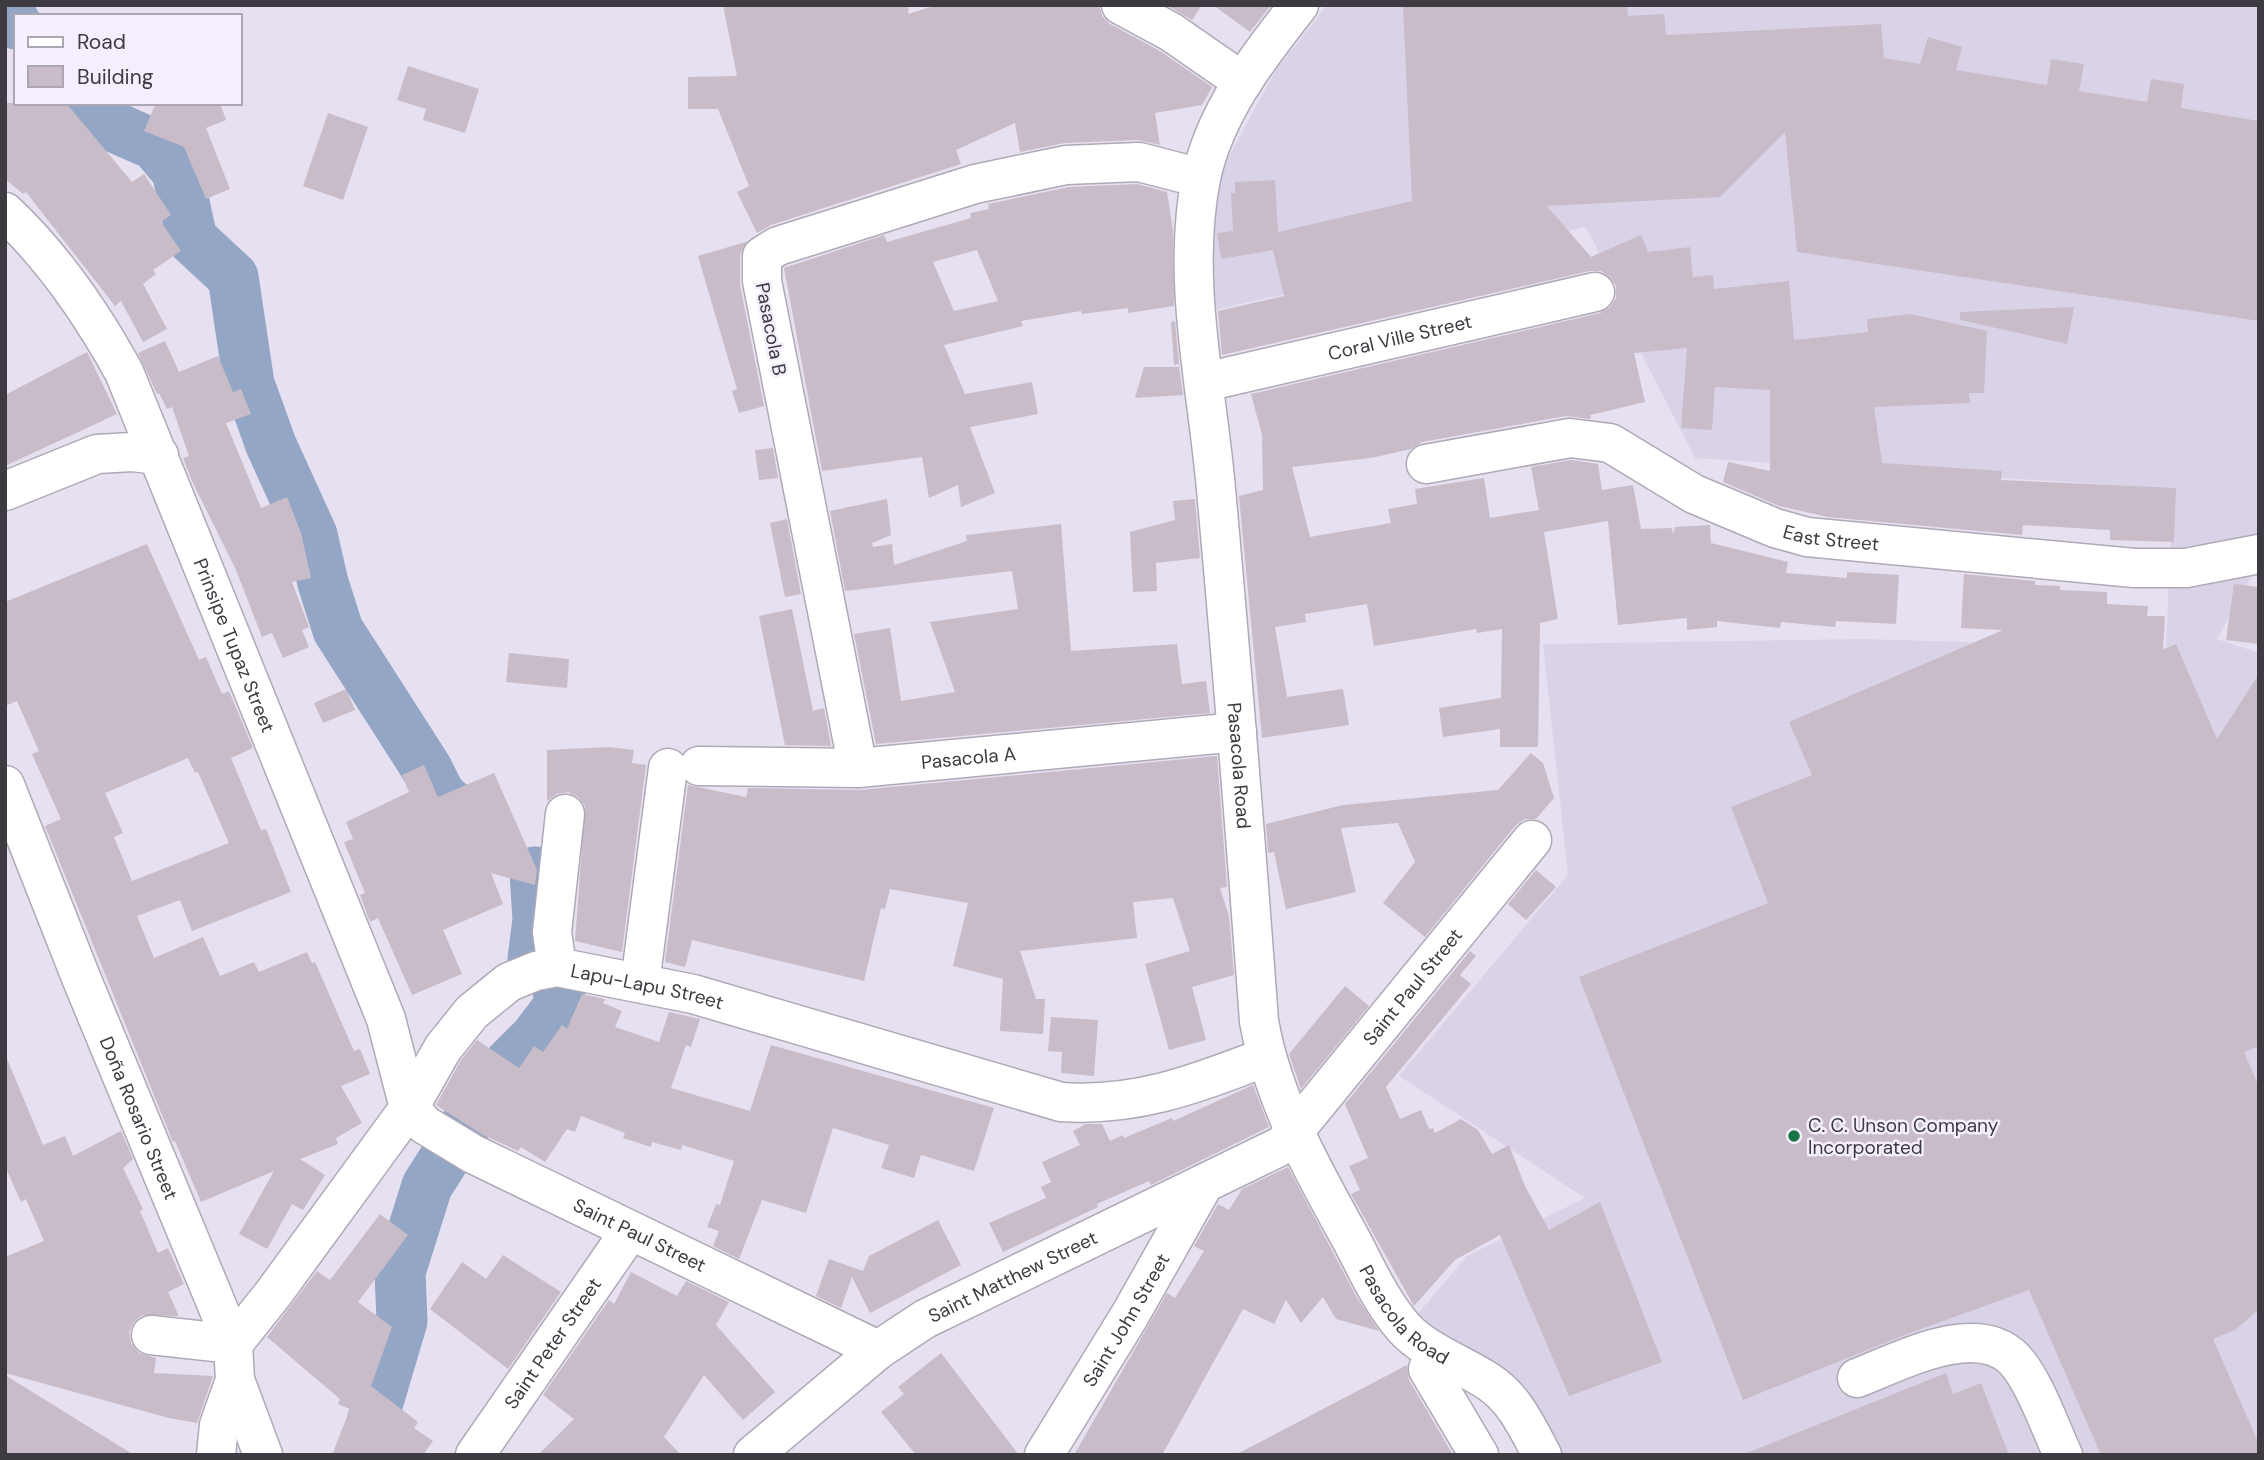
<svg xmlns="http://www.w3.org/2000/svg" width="2264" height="1460" font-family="'DM Sans',sans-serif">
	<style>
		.industrial { fill: #dad3e8 }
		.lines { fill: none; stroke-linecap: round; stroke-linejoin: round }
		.river { stroke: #93a6c5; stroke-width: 51 }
		.building { fill: #c8bcc8; fill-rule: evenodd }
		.minor-casing { stroke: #afa9b7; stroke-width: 41 }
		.minor { stroke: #fff; stroke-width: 38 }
		.poi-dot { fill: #1b7245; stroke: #f4eefd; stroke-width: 2.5 }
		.labels { text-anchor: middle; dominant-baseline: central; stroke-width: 5; stroke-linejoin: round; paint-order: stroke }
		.street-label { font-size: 19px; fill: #3d3b41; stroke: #f4eefd }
		.poi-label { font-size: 19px; fill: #3d3b41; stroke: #f4eefd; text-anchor: start }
	</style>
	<rect width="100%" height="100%" fill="#e7e0f0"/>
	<!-- industrial -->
	<path class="industrial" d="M1327,5H2259V563L2217,639L2259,653V1455H1543L1416,1316L1467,1256L1585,1198L1399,1076L1568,875L1543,644L1864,639L2166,648L2173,489L1695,458L1636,343L1621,296L1586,227L1214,310L1208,234L1218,176L1276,70Z"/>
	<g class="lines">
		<!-- river -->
		<path class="river" d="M5,16L13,19L16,24
			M60,103L155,145L177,171L192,239L233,277L249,384L271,445L312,535L323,583L338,630L427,769L440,795L486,836
			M533,959L538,920L535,872
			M372,1422L402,1321L400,1272L427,1186L496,1077L535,1038L561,1004L555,977"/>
	</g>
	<!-- building -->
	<path class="building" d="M723,5H909L908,14L937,5H1099L1102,16L1110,24L1160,51L1212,87L1202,105L1155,113L1160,145L1138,140L1065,143L1020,152L1015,123L956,150L961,164L771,225L757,233L737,192L749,186L718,109H688V77L737,76Z
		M1167,5H1202L1192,20Z
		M1213,5H1271L1250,32Z
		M1403,5H1627L1628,16L1664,14L1666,35L1881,24L1884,58L1920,64L1928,37L1962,47L1956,70L2047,85L2051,59L2084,64L2079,91L2147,102L2151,79L2184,84L2181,108L2259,121V321L1797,252L1785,132L1720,197L1547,206L1591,257L1641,235L1648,252L1690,247L1693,277L1713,275L1714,289L1789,281L1794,340L1868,332L1867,319L1911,314L1987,331L1984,393H1969L1970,403L1874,407L1882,463L2002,471L2001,480L2176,488L2174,542L2110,540V530L2023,525L2022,535L1828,517L1779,506L1723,482L1728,462L1770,471V390L1715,387L1712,430L1681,428L1687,348L1634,353L1645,402L1590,415L1591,419L1566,416L1422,442L1411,449L1371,458L1292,467L1310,537L1391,523L1388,509L1417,504L1415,489L1484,478L1490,518L1539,510L1531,467L1571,460L1598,464L1602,490L1633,485L1641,529L1672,528L1673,534L1675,527L1710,525L1711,543L1788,562L1786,573L1847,578V572L1899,575L1896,624L1836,621L1835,627L1781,622L1780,628L1717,621V627L1687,630V618L1618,625L1608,521L1544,532L1558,619L1540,623L1538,747H1500V729L1443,737L1439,708L1501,698L1502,629L1477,633L1476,629L1374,646L1367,604L1305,614L1306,622L1275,627L1287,697L1343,689L1349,725L1262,738L1239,496L1263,490L1262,435L1251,394L1600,313L1610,307L1616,298V286L1610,277L1601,271H1590L1222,355L1218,311L1284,296L1273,250L1221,259L1217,233L1233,231L1231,193H1235V182L1275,180L1278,232L1412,201Z
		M408,66L479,89L465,133L423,120L426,109L397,100Z
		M5,103H66L132,182L144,174L171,215L161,222L181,251L153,270L156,274L143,284L167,329L143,342L121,301L115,306L26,192L23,194L5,179Z
		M156,103H220L226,120L206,128L230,189L206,199L184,147L144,131Z
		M328,113L368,127L343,200L303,186Z
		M1137,184L1167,192L1173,231L1174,306L1128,313V308L1082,314L1081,311L1021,321L1023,326L944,345L965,394L1032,382L1038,414L970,427L995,493L961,507L958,485L929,498L922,457L822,471L784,268L884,235L887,242L971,218L970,213L989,209L988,204L1069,187ZM977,250L998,301L954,311L933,262Z
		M746,242L740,255V285L764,406L739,413L732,391L737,389L698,256Z
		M2074,307L2067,344L1960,320V312Z
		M1175,321L1179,364L1174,365L1171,322Z
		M165,341L179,372L218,356L233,392L241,389L251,414L226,423L261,508L287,497L301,533L311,578L292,582L309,627L302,630L309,647L283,658L272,633L262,637L236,570L192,481L183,458L189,456L172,407L167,409L159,393L157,394L138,353Z
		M87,352L117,414L5,466V395Z
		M1144,367H1179L1183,395L1135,398Z
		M773,448L778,478L759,480L755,450Z
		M887,499L891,535L872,543L873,547L892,544L894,565L967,541L966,535L1061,524L1071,651L1177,644L1182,684L1206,681L1210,713L876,744L854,634L890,628L901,701L955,692L930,622L1018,609L1012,571L845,591L830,511Z
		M1195,499L1200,558L1156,563L1157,591L1133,592L1130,532L1175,520L1173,501Z
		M787,519L801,594L785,597L770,523Z
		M147,544L199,660L206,657L222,694L229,691L253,748L231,758L261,830L266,829L291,892L192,931L180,900L137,916L154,958L203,937L220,976L254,962L259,972L307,952L312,963L315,962L354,1051L360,1049L370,1074L341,1086L362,1123L336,1138L338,1144L300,1159L325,1175L303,1210L292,1204L267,1249L239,1234L274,1171L201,1202L175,1141L173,1142L45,826L61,819L32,754L39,751L17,701L5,706V602ZM188,758L195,773L198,772L229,843L132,881L114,837L123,833L105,793Z
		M1964,574L2035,581V585L2060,586V590L2107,592V604L2148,606L2147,616H2165L2163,650L2176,644L2217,739L2259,674V1046L2244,1052L2259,1087V1309L2235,1330L2213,1339L2259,1444V1455H2101L2029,1290L1907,1334L1743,1400L1579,977L1768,903L1731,807L1812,775L1789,722L2003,630L1961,628Z
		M2234,584L2259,587V644L2226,640Z
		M792,609L813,711L824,708L831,746L785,745L759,616Z
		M509,653L569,659L567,688L506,682Z
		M346,689L355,710L323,723L314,703Z
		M609,747L634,750L632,763L646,765L622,952L575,941L585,806L578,797L568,792L557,794L547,801V750Z
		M1531,753L1543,763L1554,798L1536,819H1525L1515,826L1425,937L1383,903L1415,862L1398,823L1341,828L1356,892L1286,909L1274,852L1268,853L1266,824L1343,805L1498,790Z
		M1217,756L1227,887L1220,888L1229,916L1234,975L1192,987L1206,1040L1169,1050L1145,964L1190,951L1173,898L1133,902L1137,938L1020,951L1036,999H1045L1043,1034L1000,1031L1003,979L953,966L968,903L890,889L885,909L881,908L864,981L692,940L685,967L665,962L688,785L746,797L748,788L860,790Z
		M424,765L438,797L494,773L537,870L535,885L491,873L503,904L443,930L462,974L412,995L378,918L370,922L360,895L365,893L344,842L353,839L346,822L409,792L402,775Z
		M1536,870L1556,887L1526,920L1508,904Z
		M1470,951L1476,956L1460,975L1471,984L1386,1087L1400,1119L1421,1110L1429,1129L1433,1128L1435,1133L1461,1119L1478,1130L1492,1154L1509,1145L1525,1186L1549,1230L1600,1202L1662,1362L1569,1396L1500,1235L1455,1260L1414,1306L1351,1194L1360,1190L1349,1166L1368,1158L1345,1104Z
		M1345,986L1369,1006L1301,1089L1289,1054Z
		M582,994L605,999L603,1003L622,1011L615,1027L659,1042L669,1012L700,1019L691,1047L686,1045L671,1088L750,1111L771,1045L994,1108L974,1171L921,1155L914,1178L881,1168L889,1145L833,1128L806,1213L762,1200L739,1259L713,1246L719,1231L707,1227L716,1204L720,1205L734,1161L682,1145L681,1150L652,1142L651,1147L623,1138L625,1133L581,1116L575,1132L567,1129L545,1162L521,1147L518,1151L483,1135L436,1105L461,1060L477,1040L519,1068L534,1046L543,1052L562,1025L567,1029Z
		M1051,1017L1098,1020L1094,1076L1061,1073L1062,1052L1048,1051Z
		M5,1054L43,1145L65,1136L73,1156L121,1131L133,1159L123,1168L143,1209L140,1211L158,1253L168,1248L184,1284L168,1292L179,1316L142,1315L134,1322L129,1332L131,1343L139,1353L156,1358L154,1373L213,1376L197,1423L169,1418L5,1373V1257L44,1241L26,1199L21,1202L5,1166Z
		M1253,1085L1269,1127L1151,1185L1149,1181L1097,1204L1098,1207L1003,1252L989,1223L1046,1198L1041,1187L1051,1182L1042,1162L1080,1145L1073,1131L1086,1124H1102L1110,1141L1123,1135L1124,1138L1172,1118L1173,1121Z
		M1288,1167L1356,1296L1379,1331L1336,1319L1323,1297L1301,1323L1286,1300L1274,1324L1243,1309L1162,1455H1074L1167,1293L1175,1298L1204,1251L1194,1246L1218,1204L1229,1210L1242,1189Z
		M380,1214L408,1235L358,1302L392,1327L371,1386L418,1422L414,1428L433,1441L423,1455H332L350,1409L338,1404L340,1399L267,1337L317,1271L330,1280Z
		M938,1220L961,1265L870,1313L852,1277L841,1308L816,1296L829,1259L863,1271L869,1256Z
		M503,1255L561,1292L508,1369L430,1309L462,1262L486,1279Z
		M631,1272L677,1296L686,1281L729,1302L716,1325L775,1392L743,1420L704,1375L664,1437L681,1455H538L574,1419L543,1395L609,1300L614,1304Z
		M941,1353L1019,1455H916L881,1412L904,1394L898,1387Z
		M1407,1365L1409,1380L1453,1455H1235Z
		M1946,1373L1953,1394L1981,1383L2009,1455H1742Z
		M5,1375L134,1455H5Z"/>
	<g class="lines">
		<!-- minor casing -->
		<g class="minor-casing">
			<g id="minor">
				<path d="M1121,5L1171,32L1243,82"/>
				<path id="s1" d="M1299,5C1258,57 1215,112 1201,178C1181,280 1207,387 1216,489C1232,666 1246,843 1259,1021C1273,1100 1313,1171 1352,1241C1367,1270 1382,1303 1404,1328C1426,1352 1462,1364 1489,1382C1515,1399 1528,1429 1542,1455"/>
				<path id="s2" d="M5,212C54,258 92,314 124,372L386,1019L409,1108L425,1125L473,1154L878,1350"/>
				<path id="s3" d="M1205,382L1595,292"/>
				<path id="s4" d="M1426,464L1570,438L1610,443L1694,494L1775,528L1807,537L2134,568H2186L2259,554"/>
				<path d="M5,491L97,454L132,452L159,455"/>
				<path id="s5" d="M699,766L858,768L1237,732"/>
				<path d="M858,768L762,281V256L778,246L975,184L1066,165L1139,162L1201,178"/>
				<path id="s6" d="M5,785L82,980L233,1344L235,1380L219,1425L216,1455"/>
				<path d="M557,967L552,932L565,814"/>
				<path d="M640,983L668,768"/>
				<path d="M151,1335L233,1344"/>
				<path id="s7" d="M233,1344L273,1294L409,1108L443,1048L472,1012L509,982L536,971L557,967L693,994L1061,1102C1138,1107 1195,1084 1266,1057"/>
				<path d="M1428,1369L1479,1455"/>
				<path d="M1857,1378C1899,1362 1976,1320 2014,1359C2034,1380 2050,1427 2063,1455"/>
				<path d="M235,1380L263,1455"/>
				<path id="s8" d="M475,1455L630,1231"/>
				<path id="s9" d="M753,1455L878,1350L925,1319L1283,1145L1532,840"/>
				<path id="s10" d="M1044,1455L1130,1315L1204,1184"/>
			</g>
		</g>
		<!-- minor -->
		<use href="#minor" class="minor"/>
	</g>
	<!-- markers -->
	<circle class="poi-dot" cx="1794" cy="1136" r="7"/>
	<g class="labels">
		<!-- street labels -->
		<g class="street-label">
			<text transform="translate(771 329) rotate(79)">Pasacola B</text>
			<text stroke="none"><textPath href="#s3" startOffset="200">Coral Ville Street</textPath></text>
			<text stroke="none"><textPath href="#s4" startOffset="430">East Street</textPath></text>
			<text stroke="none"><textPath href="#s2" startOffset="495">Prinsipe Tupaz Street</textPath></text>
			<text stroke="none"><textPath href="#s5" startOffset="270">Pasacola A</textPath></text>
			<text stroke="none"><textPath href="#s1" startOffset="791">Pasacola Road</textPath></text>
			<text stroke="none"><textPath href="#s9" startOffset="822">Saint Paul Street</textPath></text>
			<text stroke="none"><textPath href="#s7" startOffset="600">Lapu-Lapu Street</textPath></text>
			<text stroke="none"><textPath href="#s6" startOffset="359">Doña Rosario Street</textPath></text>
			<text stroke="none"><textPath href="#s2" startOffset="1255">Saint Paul Street</textPath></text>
			<text stroke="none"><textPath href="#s9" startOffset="317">Saint Matthew Street</textPath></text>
			<text stroke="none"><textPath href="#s1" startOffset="1379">Pasacola Road</textPath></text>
			<text stroke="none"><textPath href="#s10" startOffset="158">Saint John Street</textPath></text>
			<text stroke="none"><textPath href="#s8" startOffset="136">Saint Peter Street</textPath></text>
		</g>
		<!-- poi labels -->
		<g class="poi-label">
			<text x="1808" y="1125">C. C. Unson Company<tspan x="1808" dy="22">Incorporated</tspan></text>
		</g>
	</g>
	<!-- border -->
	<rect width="2264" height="1460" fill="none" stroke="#3d3b41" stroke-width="14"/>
	<!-- legend -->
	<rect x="14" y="14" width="228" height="91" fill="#f4eefd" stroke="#aba6b2" stroke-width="2"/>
	<rect x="28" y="37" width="35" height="10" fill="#ffffff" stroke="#aba6b2" stroke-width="2"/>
	<text x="77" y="49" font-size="21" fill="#3d3b41">Road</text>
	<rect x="28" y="66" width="35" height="21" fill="#c8bcc8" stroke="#aba6b2" stroke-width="2"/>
	<text x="77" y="84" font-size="21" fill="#3d3b41">Building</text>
</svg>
